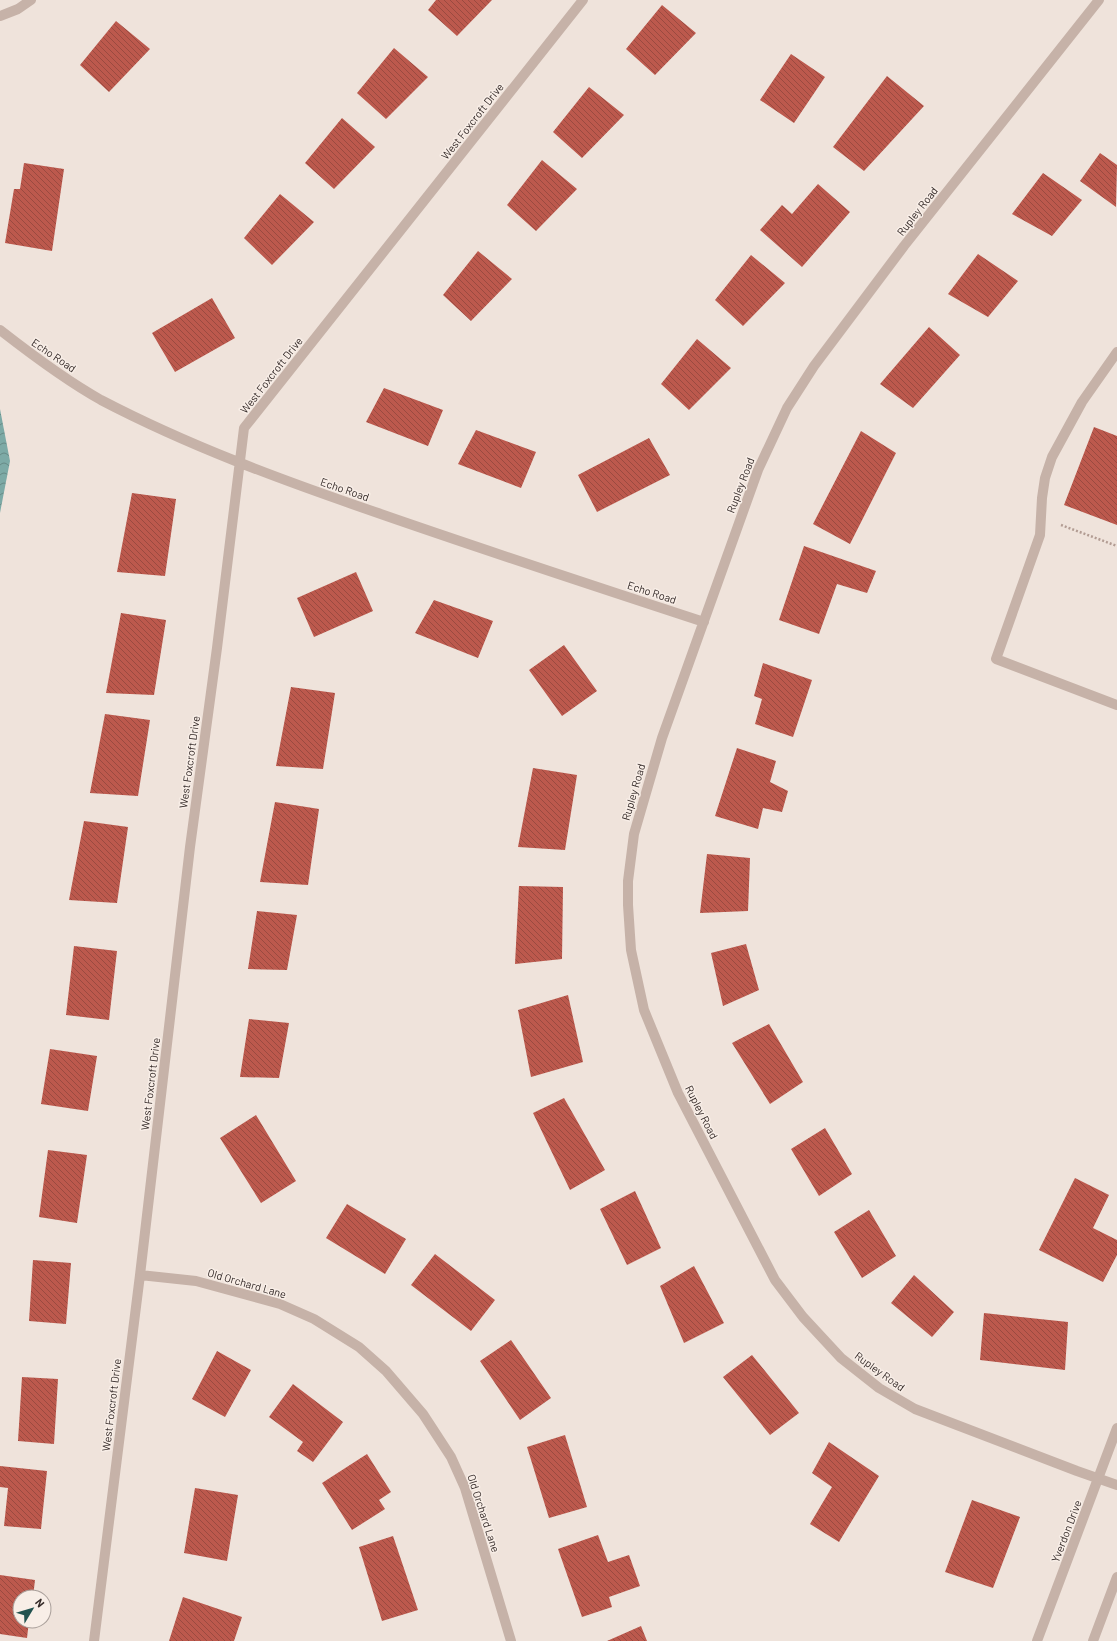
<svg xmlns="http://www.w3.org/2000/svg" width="1117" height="1641" font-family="Barlow,sans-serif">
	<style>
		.water { fill: url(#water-waves) }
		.building { fill: url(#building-back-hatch) }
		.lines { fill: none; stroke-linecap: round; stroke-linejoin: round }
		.path { stroke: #b29c93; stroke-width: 2.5; stroke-dasharray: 2 2; stroke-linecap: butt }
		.minor { stroke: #c6b2a8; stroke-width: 10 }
		.labels { text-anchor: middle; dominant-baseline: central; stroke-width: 3; stroke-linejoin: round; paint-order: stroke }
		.street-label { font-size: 11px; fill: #342a28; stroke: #f8eee7 }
	</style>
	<defs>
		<pattern id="water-waves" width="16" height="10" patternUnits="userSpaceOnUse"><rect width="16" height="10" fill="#7daaa6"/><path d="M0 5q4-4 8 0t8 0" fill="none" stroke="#678b87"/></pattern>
		<pattern id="building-back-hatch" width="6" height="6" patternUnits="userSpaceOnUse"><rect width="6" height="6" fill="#bc594d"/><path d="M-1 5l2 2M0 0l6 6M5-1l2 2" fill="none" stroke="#9a4a40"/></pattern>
	</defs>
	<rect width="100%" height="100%" fill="#efe3db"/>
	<!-- water -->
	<path class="water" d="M0,409L10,461L0,513Z"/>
	<!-- building -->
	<path class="building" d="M436,0H492L457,36L428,10Z
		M662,5L696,33L655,75L626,49Z
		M116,21L150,49L109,92L80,65Z
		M394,48L428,77L386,119L357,93Z
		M791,54L825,77L794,123L760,100Z
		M887,76L924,106L864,171L833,147Z
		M589,87L624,115L582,158L553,132Z
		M342,118L375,147L334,189L305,163Z
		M1100,153L1117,165L1116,207L1080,181Z
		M542,160L577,189L536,231L507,205Z
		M24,163L64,169L52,251L5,243L14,189H20Z
		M1043,173L1082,200L1052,236L1012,214Z
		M818,184L850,212L802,267L760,230L782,205L792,214Z
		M280,194L314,222L272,265L244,238Z
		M478,251L512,279L471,321L443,295Z
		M978,254L1018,281L988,317L948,294Z
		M751,255L785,283L743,326L715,300Z
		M212,298L235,338L175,372L152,333Z
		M929,327L960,355L913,408L880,384Z
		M697,339L731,368L689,410L661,384Z
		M384,388L443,410L428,446L366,422Z
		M1094,427L1117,436V525L1064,505Z
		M476,430L536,452L521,488L458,464Z
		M861,431L896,453L850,544L813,524Z
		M649,438L670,475L597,512L578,475Z
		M132,493L176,499L165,576L117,572Z
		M804,546L876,571L867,593L837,584L819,634L779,620Z
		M356,572L373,611L314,637L297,598Z
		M434,600L493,621L478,658L415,633Z
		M121,613L166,620L154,695L106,693Z
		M564,645L597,691L562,716L529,670Z
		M763,663L812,680L793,737L755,724L762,699L754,696Z
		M291,687L335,693L323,769L276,766Z
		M105,714L150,720L138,796L90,793Z
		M737,748L776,761L770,782L788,791L782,812L763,808L758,829L715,816Z
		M533,768L577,775L565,850L518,847Z
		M275,802L319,809L308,885L260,882Z
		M84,821L128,827L117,903L69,900Z
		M707,854L750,858L748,911L700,913Z
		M519,886L563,887L562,959L515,964Z
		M257,911L297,915L287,970L248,969Z
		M746,944L759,990L723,1006L711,953Z
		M74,946L117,951L109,1020L66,1015Z
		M568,995L583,1062L531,1077L518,1010Z
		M249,1019L289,1023L279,1078L240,1077Z
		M769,1024L803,1082L770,1104L732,1043Z
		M50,1049L97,1056L88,1111L41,1104Z
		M564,1098L605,1170L570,1190L533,1113Z
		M256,1115L296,1181L261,1203L220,1138Z
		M825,1128L852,1174L819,1196L791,1149Z
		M48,1150L87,1155L77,1223L39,1217Z
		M1075,1178L1109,1195L1093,1228L1117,1240V1255L1103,1282L1039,1250Z
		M635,1191L661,1248L627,1265L600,1209Z
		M347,1204L406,1239L385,1274L326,1238Z
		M869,1210L896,1256L862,1278L834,1232Z
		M435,1254L495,1300L471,1331L411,1285Z
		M33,1260L71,1263L66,1324L29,1321Z
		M694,1266L724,1323L684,1343L660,1286Z
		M914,1275L954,1312L932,1337L891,1303Z
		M984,1313L1068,1322L1065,1370L980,1360Z
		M511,1340L551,1398L520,1420L480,1361Z
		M217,1351L251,1370L225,1417L192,1399Z
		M752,1355L799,1413L770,1435L723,1377Z
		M22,1377L58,1379L54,1444L18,1441Z
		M293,1384L343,1422L313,1462L297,1451L303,1442L269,1417Z
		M565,1435L587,1507L549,1518L527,1447Z
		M829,1442L879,1476L839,1542L810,1524L832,1487L812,1473Z
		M367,1454L391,1492L379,1500L385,1509L352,1530L322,1483Z
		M0,1466L47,1471L41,1529L4,1526L8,1488L0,1487Z
		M195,1488L238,1495L227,1561L184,1553Z
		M972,1500L1020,1517L993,1588L945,1572Z
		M598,1535L608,1562L629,1555L640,1586L609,1597L612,1607L582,1617L558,1549Z
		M393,1536L418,1610L382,1621L359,1547Z
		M0,1575L35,1580L33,1597H20V1621H29L27,1638L0,1634Z
		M183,1597L242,1617L234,1641H169Z
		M641,1626L647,1641H607Z"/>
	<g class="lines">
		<!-- path -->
		<path class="path" d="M1061,525L1117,546"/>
		<!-- minor -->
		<path class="minor" d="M1099,0L904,246L814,366L787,408L758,470L662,738L634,834L628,881V905L631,950L644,1010L678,1093L775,1280L803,1317L841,1358L879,1388L915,1409L1077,1471L1117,1485
			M0,16L18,9L31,0
			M0,330C32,355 65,380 101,400C189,446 282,480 375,512C484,550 594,586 704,622
			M1117,352L1082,402L1052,457L1045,478L1042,498L1040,535L996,659L1117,705
			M140,1275L196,1281L280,1304L314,1319L359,1347L386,1371L423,1414L451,1457L465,1488L511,1641
			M94,1641L140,1275L190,847L217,648L244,428L583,0
			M1037,1641L1117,1428
			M1093,1641L1117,1577"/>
	</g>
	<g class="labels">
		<!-- street labels -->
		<g class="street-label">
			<text transform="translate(472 121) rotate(-52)">West Foxcroft Drive</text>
			<text transform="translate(917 211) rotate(-52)">Rupley Road</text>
			<text transform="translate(54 355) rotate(34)">Echo Road</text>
			<text transform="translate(271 375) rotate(-52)">West Foxcroft Drive</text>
			<text transform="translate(740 485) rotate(-69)">Rupley Road</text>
			<text transform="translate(345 489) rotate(19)">Echo Road</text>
			<text transform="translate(652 592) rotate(18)">Echo Road</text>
			<text transform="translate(189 762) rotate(-82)">West Foxcroft Drive</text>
			<text transform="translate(633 792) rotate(-74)">Rupley Road</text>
			<text transform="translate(150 1084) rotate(-83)">West Foxcroft Drive</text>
			<text transform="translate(702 1112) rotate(63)">Rupley Road</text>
			<text transform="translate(247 1283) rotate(16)">Old Orchard Lane</text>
			<text transform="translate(880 1371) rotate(36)">Rupley Road</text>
			<text transform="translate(111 1405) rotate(-83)">West Foxcroft Drive</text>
			<text transform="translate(484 1513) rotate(72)">Old Orchard Lane</text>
			<text transform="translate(1066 1531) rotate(-69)">Yverdon Drive</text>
		</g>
	</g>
	<!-- north arrow -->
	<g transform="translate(32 1609) rotate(52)"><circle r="19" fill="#f8eee7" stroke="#aaa09b"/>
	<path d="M0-3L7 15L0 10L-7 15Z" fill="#21524f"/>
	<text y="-6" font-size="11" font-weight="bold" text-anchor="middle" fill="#342a28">N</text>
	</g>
</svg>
